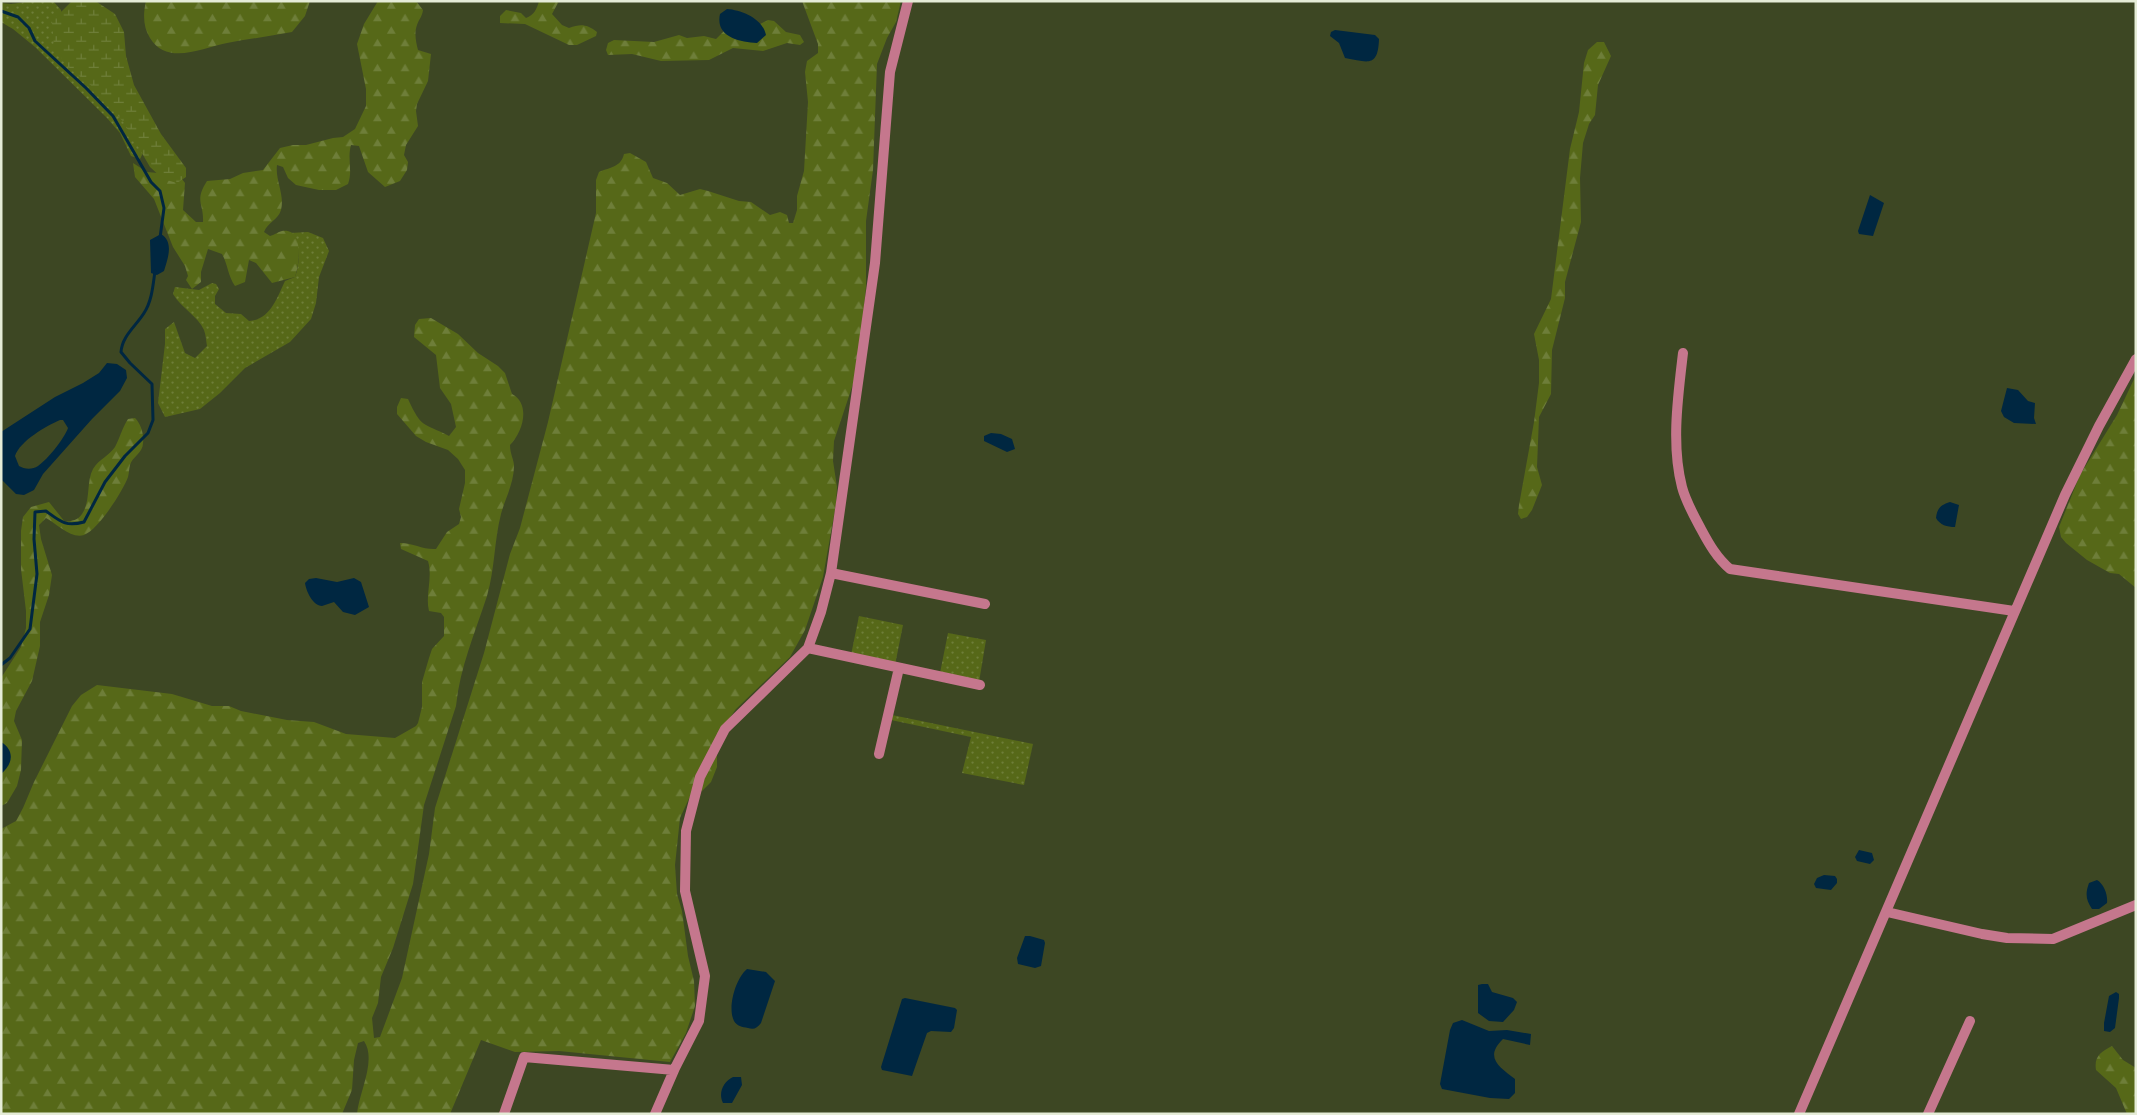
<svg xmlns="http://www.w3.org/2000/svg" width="2137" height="1115" font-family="'IBM Plex Sans',sans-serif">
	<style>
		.grass { fill: url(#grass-dots) }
		.forest { fill: url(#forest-firs) }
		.wetland { fill: url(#wetland-marsh) }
		.water { fill: #002741; fill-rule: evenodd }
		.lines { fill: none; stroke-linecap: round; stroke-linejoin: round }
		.stream { stroke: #002741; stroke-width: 3 }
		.street { stroke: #c5778d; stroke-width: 10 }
	</style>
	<defs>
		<pattern id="grass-dots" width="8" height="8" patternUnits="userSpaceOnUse" patternTransform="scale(1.25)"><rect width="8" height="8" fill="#566818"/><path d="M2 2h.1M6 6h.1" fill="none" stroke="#6e7e39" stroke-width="1.8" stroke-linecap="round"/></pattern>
		<pattern id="forest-firs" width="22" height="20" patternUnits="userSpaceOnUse" patternTransform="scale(1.25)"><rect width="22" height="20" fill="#566818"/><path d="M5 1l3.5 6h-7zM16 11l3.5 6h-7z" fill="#6e7e39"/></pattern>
		<pattern id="wetland-marsh" width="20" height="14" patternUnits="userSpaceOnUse" patternTransform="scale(1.25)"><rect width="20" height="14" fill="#566818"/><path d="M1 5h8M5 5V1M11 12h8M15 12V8" fill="none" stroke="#6e7e39"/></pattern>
	</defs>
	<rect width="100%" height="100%" fill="#3d4723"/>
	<!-- grass -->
	<path class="grass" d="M33,1H53L61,10L65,30L124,116L143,153L140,159L131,156L120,133L107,118L35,47L13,29L1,22V3L11,4Z
		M308,232L323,238L329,251L319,277L316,303L311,319L290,342L245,368L220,393L200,409L165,417L158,403L165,344V329L174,322L185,353L195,358L207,346C206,341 206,335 204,330C198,316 181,308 173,294L175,287L199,290L212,283L216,284L219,289L215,296V304L226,313L241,314L249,321C270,320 277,298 285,281L295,277C300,264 301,243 290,233Z
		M859,616L903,625L895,665L851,655Z
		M948,633L986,640L979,682L940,673Z
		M892,715L1033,744L1024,785L962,773L971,737L891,720Z"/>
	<!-- forest -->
	<path class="forest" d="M146,1H310L305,16L292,32C271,36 249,39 227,43C202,48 167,66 150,38C143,27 143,14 146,1Z
		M378,1H416L423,10C422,17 419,19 417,25C414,33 416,42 418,50L431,54L428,81L417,104L416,111L418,126L406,145L404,155L408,162L407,170L400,181L385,187L368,172L359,146L351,145C347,159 353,171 348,184L336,190H319L296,185L288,178L283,167L277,165C275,180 285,195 281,210C278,220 268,222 264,232L270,236C274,235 278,232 282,231C305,228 299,265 295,277L272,283L256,263L249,260L245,282L235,286C228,276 228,265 222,254L208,249L201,272V282L192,289L186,280L188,276L185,266L173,247L154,199L135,177L133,163L147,172L179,175L185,183L183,210L196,222H203C204,203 194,201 207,181L230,179L243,173L263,170L280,148L293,145H306L333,138L343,137L355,129L366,106V89L357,44L364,24Z
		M539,1H559L552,14L562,25L569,28C581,24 586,24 597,32L596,36L577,45H569L525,24L500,23V16L506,10L521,13L526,18C534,15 537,9 539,1Z
		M802,1H901L896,22L887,38L877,64L873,170L866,221V286L861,341L854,381L834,441L833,461L837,487L836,504L823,577L805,630L790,657L736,709L717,736V767L711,782L702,791L692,792L680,818L675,865L677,894L682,911L688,956L694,981L695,1006L686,1033L670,1062L559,1051L515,1052L481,1040L450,1114H357C359,1092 377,1060 364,1041L358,1043L354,1060L352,1090L342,1114H1V829L16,821L23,808L34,782L72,706L81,695L97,685L172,694L212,706H229L241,711L287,720L314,722L346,734L395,738L416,726L418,723L422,707V682L429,658L432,649L444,636V617L441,613L429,611C425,595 433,578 428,561L401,549L400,543C414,543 423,550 436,549L447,532L459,524L461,517L459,509L465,483V470L458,459L448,450L426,442L416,436L397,414V407L401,398L408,399C422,429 422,422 449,436L456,427L451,404L440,388L436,355L414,337L415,325L419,319L431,318L458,334L478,353L498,366L505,373L512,394C531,404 523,432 510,445C510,454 514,460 514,466C514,483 505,499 501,514C494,541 495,569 487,596C475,633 460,667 456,706L424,805L413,884L393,948L381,977L378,1003L372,1018L374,1038L380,1037L402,978L429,854L435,808L484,653L510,554L520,528L548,422L596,213V180L599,172C611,167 621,167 624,154L630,153L646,162L653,178L667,183L680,195L700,189L708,191L739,201L751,202L770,215L780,212L787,215L789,223H793L797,210V196L804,171L808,102L805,72L807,61L818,53V44Z
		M768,20L774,21L786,32L800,35L804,42L800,45L787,43L763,51L733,48L709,60L661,61L632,54L608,55L606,50L608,43L614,40L654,42L679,35L687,38L704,36L716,39L729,26L754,27Z
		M1597,42H1604L1611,56L1598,85L1595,115L1589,124L1583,143L1580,178L1581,222L1565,282V298L1552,350L1551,394L1539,417L1537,467L1542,485L1532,510L1527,517L1521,519L1518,514L1519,505L1534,422L1539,383V360L1534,334L1551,299L1570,149L1579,112L1584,63L1588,50Z
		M2136,375V588L2119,574L2110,573L2087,560L2066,543L2061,537L2059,527L2080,475L2117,415Z
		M135,418C141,424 144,434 143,443C143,453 132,457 130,465C129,469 129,473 128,477C123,491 98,530 84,535C71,539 57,524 46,518L39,525L41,539L52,575L49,595L40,622V646L32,681L16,711L14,721L22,740L21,770L17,786L7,803L1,806V678L21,647L26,628V611L21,569V531L23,517L31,507L49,502L65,522C72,521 78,520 82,514C91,501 86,482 93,469C99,459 109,456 115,447C120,438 122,428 128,419Z
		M2112,1046L2123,1060L2136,1068V1114H2127L2116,1088L2096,1070C2094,1057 2100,1052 2112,1046Z"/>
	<!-- wetland -->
	<path class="wetland" d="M75,1L97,2L115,14L124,32L126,56L134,85L161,134L186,168V177L177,183L163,179L150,167L125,124L94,88L66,65L54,47L52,21L71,2Z"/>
	<!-- water -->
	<path class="water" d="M727,9C742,10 763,19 766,35L757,43C739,42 715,37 720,14Z
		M1335,30L1375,35L1379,39C1378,68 1368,62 1345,58L1339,43L1330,36L1331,32Z
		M1870,195L1884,203L1873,236L1859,234L1858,231Z
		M161,234C174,242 168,258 164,271L157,275L151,273L150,240Z
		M107,363L117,364L126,370L127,378L120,391L92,419L43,474L34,490L24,495L16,494L1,479V432L55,397L83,383L99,373ZM60,420H63L68,428C64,439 48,459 38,466C32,470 24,469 19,466L15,456C20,441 46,426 60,420Z
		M2007,388L2018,390L2028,401L2035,403L2034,418L2036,424L2014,423L2004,417L2001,411Z
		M991,433L1001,434L1012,439L1015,449L1007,452L984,441V436Z
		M1950,502L1959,505L1955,527C1947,527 1940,525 1936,518C1937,509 1940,505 1950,502Z
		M316,578L337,582L354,578L361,582L369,607L355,615L343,612L334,602C330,603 326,605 322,606C313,606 306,591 305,583L309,579Z
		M1,742C16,751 12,765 1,774Z
		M1859,850L1872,853L1874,860L1870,864L1857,861L1855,857Z
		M1824,875L1835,876L1837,879V883L1831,890L1816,888L1814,884L1817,878Z
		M2097,880C2104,884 2108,895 2107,903L2099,909H2092C2086,900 2085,894 2089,883Z
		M1025,936H1030L1044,940L1045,943L1041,966L1035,968L1018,964L1017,958Z
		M747,969L766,972L775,981L761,1023C757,1028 754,1030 748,1028C742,1027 737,1026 734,1021C727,1007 736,978 747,969Z
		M1482,984H1488L1492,992L1513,998L1517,1002L1514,1010L1503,1022L1489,1021L1478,1013V985Z
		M2116,992L2119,994V998L2115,1028L2110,1032L2104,1031V1023L2109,996Z
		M905,998L955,1008L957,1010L954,1028L951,1032L931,1031L927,1033L912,1076L882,1070L881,1067L902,999Z
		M1462,1020L1489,1031L1507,1030L1531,1034L1530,1045L1503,1039C1483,1058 1501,1068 1515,1079V1093L1509,1099L1490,1098L1442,1089L1440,1084L1450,1030L1453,1023Z
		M733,1077H741L742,1085L732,1103H723C718,1093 723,1082 733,1077Z"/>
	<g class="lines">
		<!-- stream -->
		<path class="stream" d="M1,11L18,17L29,28L35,41L86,88L113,116L151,182L160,191L164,208L160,238
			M1,665L10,658L30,629L37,574L34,539L35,512L46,511C61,522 66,527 84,522L105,482L125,456L148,433L153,420L152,384L130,363L121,352C122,336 136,326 144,313C152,301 153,285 155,271"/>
		<!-- street -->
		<path class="street" d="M1683,353C1678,396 1671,445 1682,487C1686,502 1694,516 1701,529C1709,544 1717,558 1730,569L2014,611
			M831,573L985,604
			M808,648L980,685
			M879,754L899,668
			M1887,912L1982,934L2007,938L2053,939L2136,905
			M504,1114L524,1057L674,1070
			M655,1114L675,1068L699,1021L705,976L685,891L686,831L700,777L725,729L808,648L821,612L831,573L875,263L890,72L908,1
			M1799,1114L2065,495L2099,426L2136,359
			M1928,1114L1970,1021"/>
	</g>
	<!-- border -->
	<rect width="2137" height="1115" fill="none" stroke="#e5ecd7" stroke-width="5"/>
</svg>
